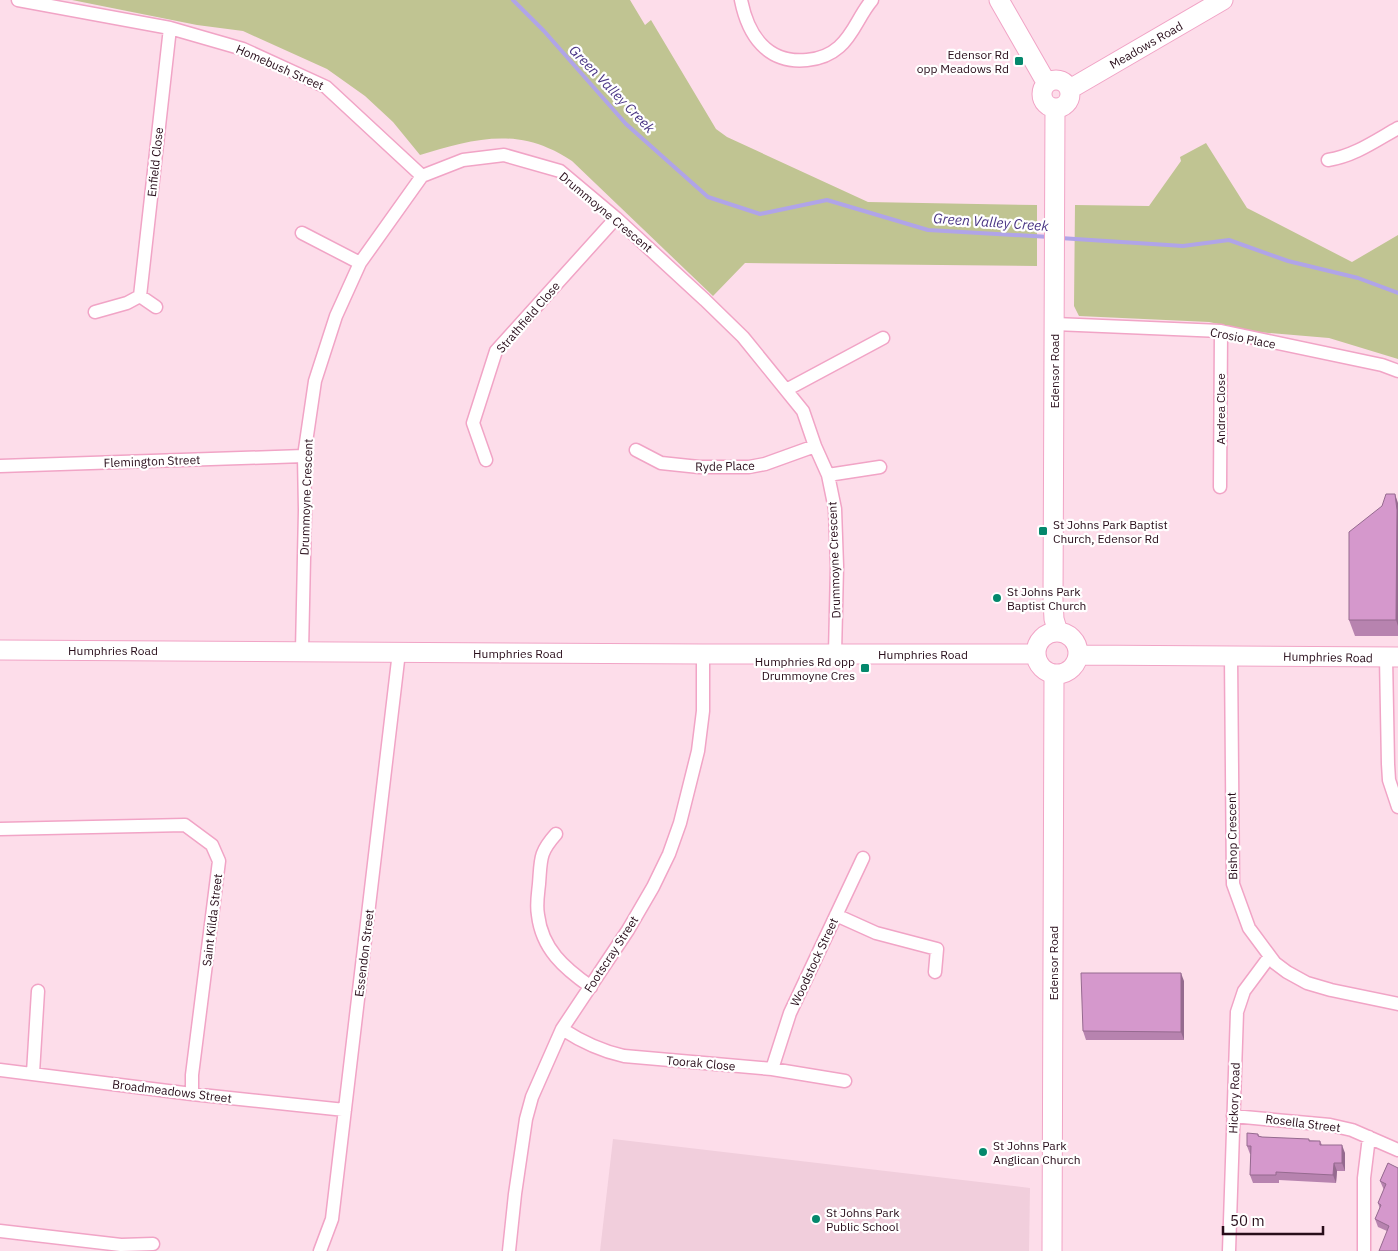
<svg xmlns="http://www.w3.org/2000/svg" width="1398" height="1251" font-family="'IBM Plex Sans',sans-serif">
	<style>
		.built { fill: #f1cedc }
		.green { fill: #c0c492 }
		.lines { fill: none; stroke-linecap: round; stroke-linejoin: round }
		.stream { stroke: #b0a4e8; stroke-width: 4 }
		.street-casing { stroke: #f1a4c6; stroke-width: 15 }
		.secondary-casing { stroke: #f1a4c6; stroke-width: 21 }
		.street { stroke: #fff; stroke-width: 12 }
		.secondary { stroke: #fff; stroke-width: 19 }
		.wall { fill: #b783af }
		.shaded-wall { fill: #956a8f }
		.building { fill: #d598cc; stroke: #956a8f }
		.poi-dot { fill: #04886c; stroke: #fff; stroke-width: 2 }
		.labels { text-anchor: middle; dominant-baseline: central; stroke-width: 4.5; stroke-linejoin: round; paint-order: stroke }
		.street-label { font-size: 12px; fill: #280d1a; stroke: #fff }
		.poi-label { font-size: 12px; fill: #280d1a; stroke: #fff; text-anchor: start }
		.water-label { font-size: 14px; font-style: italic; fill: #4a3585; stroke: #fff }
	</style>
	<rect width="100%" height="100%" fill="#fdddea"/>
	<!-- built -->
	<path class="built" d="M613,1139L1030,1188L1029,1251H600Z"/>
	<!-- green -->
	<path class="green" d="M72,0H630L645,25L651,20L716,129L727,137L868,202L1037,205V266L745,263L713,296L572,161C564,156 556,151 548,148C506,129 462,142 420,155L393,122L365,96L327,69L243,31L197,25Z
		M1206,143L1247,208L1352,262L1398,235V359L1329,338L1257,332L1209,322L1079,316L1074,306L1075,205L1149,206L1181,161L1180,157Z"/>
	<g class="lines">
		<!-- stream -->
		<path class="stream" d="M513,0L544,31L626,124L708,197L760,214L827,200L928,230L1050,237
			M1060,238L1183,246L1229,240L1288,261L1358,278L1398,293"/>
		<!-- street casing -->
		<g class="street-casing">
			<path id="street" d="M18,0L170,28L243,49L326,87L422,176
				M741,0C748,35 767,64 807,60C819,59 830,55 839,47C854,34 859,15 872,0
				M1328,160C1354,156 1375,141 1398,128
				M302,233L360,263
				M140,296L156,307
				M95,312L127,303L140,296L170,28
				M1055,324L1221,331L1382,365L1398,371
				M786,390L883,338
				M636,450L661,463L699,467H749L765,464L815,446
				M486,460L473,423L496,351L616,218
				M0,466L304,456
				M828,475L880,467
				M1220,487L1221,331
				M302,651L305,510L304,456L315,381L336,316L360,263L422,176L463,160L504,155L560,171L616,218L705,300L743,337L803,411L815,446L828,475L835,509L837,566L835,654
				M1231,656L1233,884L1249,928L1275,963L1287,972L1307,983L1331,990L1398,1004
				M1386,657L1388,764L1389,780L1398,807
				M0,829L185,825L212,845L219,861L192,1075V1094
				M556,834C539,853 541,859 539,884C538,894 536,905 538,915C542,949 564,968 591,987
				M836,915L876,933L937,949L935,972
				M562,1029C582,1042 601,1051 624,1056L772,1069L845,1081
				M772,1069L790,1013L863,858
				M0,1070L192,1094L345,1110
				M33,1073L38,991
				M1233,1116L1330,1125L1352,1130L1398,1150
				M0,1231L121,1245L153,1244
				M320,1251L332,1219L399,652
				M509,1251L515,1194L526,1119L532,1097L562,1029L628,930L653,887L669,854L680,823L698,751L703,711V654
				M1229,1251L1237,1012L1244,991L1270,956
				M1364,1251V1178L1369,1137"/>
		</g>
		<!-- secondary casing -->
		<g class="secondary-casing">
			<path id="secondary" d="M999,0L1046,82
				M1042 94a14 14 0 1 1 28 0a14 14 0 1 1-28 0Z
				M1070,89L1223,0
				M1055,108L1053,600L1054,619L1058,632
				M1036 653a21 21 0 1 1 42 0a21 21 0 1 1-42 0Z
				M0,650L703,654H1036
				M1078,655L1398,657
				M1052,1251L1054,674"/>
		</g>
		<!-- street -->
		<use href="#street" class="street"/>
		<!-- secondary -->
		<use href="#secondary" class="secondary"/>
	</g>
	<!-- wall -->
	<path class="wall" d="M1398,503V636H1355L1349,620L1382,506Z
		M1184,981V1040H1086L1083,1031Z
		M1258,1134L1259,1136L1262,1137L1320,1141L1322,1145L1345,1153V1171H1337L1336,1183L1279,1180V1183H1253L1250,1175L1251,1154H1250L1247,1146Z
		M1388,1163L1398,1251L1387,1231L1378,1227L1375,1219L1380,1209L1378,1203L1384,1190L1380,1181Z"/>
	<!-- shaded-wall -->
	<path class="shaded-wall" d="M1395,494L1398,503V626L1396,620Z
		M1181,973L1184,981V1040L1181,1032Z
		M1342,1145L1345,1153V1171L1342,1163Z
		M1334,1163L1337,1171L1336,1183L1333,1175Z"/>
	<!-- building -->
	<path class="building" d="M1386,494H1395L1397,510L1396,620H1349V532L1382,506Z
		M1081,973H1181V1032L1083,1031Z
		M1247,1133L1258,1134V1136L1262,1137L1309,1139V1141H1320V1145H1342V1163H1334L1333,1175L1276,1172V1175H1250L1251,1146H1247Z
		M1388,1163L1398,1168V1251H1379L1389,1226L1375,1219L1381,1205L1378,1203L1386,1184L1380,1181Z"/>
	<!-- markers -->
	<g class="poi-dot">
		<rect x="1014" y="56" width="10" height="10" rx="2.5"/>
		<rect x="1038" y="526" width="10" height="10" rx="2.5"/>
		<circle cx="997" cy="598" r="5"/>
		<rect x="860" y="663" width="10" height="10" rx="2.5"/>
		<circle cx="983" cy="1152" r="5"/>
		<circle cx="816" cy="1219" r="5"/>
	</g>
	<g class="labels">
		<!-- street labels -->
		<g class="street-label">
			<text transform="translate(1146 45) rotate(-30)">Meadows Road</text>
			<text transform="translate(280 67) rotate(24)">Homebush Street</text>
			<text transform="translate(155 162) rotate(-84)">Enfield Close</text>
			<text transform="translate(606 212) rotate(40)">Drummoyne Crescent</text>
			<text transform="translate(528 317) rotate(-49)">Strathfield Close</text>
			<text transform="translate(1243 338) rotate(11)">Crosio Place</text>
			<text transform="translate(1054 371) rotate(-90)">Edensor Road</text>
			<text transform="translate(1220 409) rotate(-90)">Andrea Close</text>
			<text transform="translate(152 461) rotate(-2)">Flemington Street</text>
			<text transform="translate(725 466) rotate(-1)">Ryde Place</text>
			<text transform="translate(306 497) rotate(-88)">Drummoyne Crescent</text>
			<text transform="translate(834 560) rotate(-92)">Drummoyne Crescent</text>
			<text x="113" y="650">Humphries Road</text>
			<text x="518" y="653">Humphries Road</text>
			<text x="923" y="654">Humphries Road</text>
			<text transform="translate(1328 657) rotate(1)">Humphries Road</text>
			<text transform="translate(1232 836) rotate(-91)">Bishop Crescent</text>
			<text transform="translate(212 920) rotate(-83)">Saint Kilda Street</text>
			<text transform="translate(364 953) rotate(-83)">Essendon Street</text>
			<text transform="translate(611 954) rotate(-57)">Footscray Street</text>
			<text transform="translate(814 962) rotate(-65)">Woodstock Street</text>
			<text transform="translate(1053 963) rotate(-90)">Edensor Road</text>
			<text transform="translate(701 1063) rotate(5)">Toorak Close</text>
			<text transform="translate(172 1091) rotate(7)">Broadmeadows Street</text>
			<text transform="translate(1234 1098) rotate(-88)">Hickory Road</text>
			<text transform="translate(1303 1123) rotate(7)">Rosella Street</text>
		</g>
		<!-- poi labels -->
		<g class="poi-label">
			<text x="1009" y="54" text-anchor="end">Edensor Rd<tspan x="1009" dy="14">opp Meadows Rd</tspan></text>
			<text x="1053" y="524">St Johns Park Baptist<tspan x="1053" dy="14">Church, Edensor Rd</tspan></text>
			<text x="1007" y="591">St Johns Park<tspan x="1007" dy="14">Baptist Church</tspan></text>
			<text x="855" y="661" text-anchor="end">Humphries Rd opp<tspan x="855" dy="14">Drummoyne Cres</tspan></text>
			<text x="993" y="1145">St Johns Park<tspan x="993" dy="14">Anglican Church</tspan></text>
			<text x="826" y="1212">St Johns Park<tspan x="826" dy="14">Public School</tspan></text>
		</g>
		<!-- water labels -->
		<g class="water-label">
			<text transform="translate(612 89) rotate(46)">Green Valley Creek</text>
			<text transform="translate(991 222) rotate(4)">Green Valley Creek</text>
		</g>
	</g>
	<!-- scale -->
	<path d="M1223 1226v8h100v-8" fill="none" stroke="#280d1a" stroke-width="2.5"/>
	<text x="1230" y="1226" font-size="15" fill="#280d1a" stroke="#ffffff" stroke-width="4" paint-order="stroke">50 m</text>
</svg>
